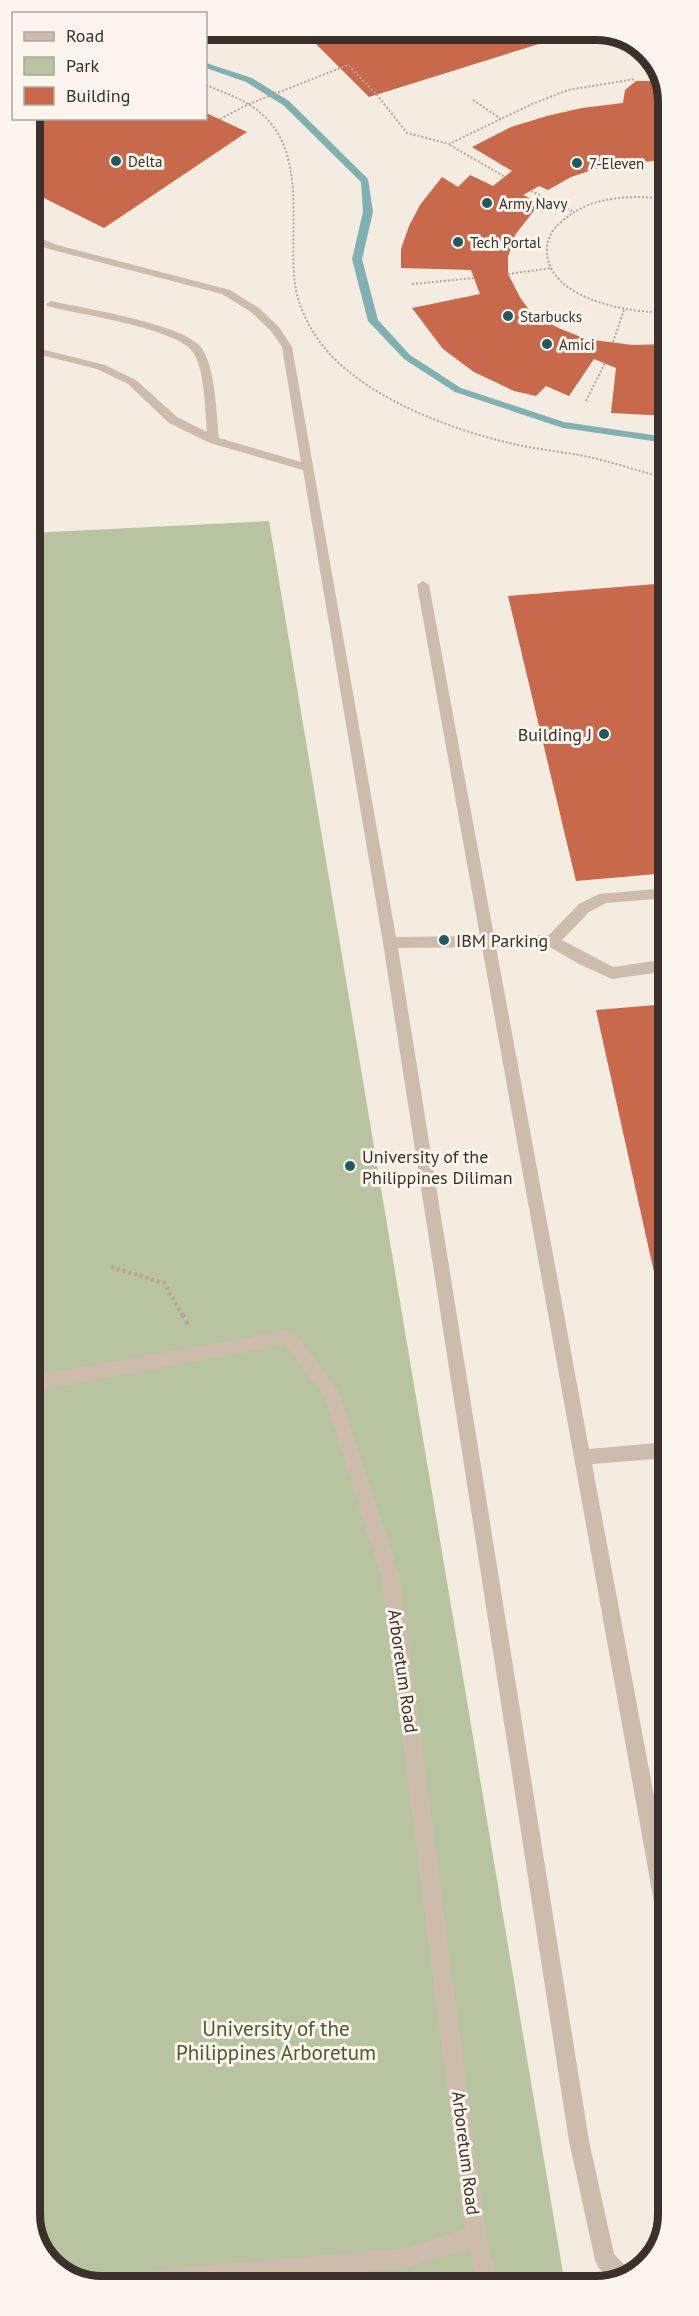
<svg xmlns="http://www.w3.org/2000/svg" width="699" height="2316" font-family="'PT Sans',sans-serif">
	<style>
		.green { fill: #b8c4a0 }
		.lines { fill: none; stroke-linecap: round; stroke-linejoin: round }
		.stream { fill: #7fb0b2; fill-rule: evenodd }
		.building { fill: #c8694b }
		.path-far2 { stroke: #b9a596; stroke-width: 2; stroke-dasharray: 2 2; stroke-linecap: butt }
		.path-far1 { stroke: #b9a596; stroke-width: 4; stroke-dasharray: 3 3; stroke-linecap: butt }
		.path { stroke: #b9a596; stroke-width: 4.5; stroke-dasharray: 4 4; stroke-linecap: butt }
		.lane { fill: #cdbbac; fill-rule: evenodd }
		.street { fill: #cdbbac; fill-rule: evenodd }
		.poi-dot { fill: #1f5a5e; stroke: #fbf5ee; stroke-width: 2 }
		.labels { text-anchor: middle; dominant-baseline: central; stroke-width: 6; stroke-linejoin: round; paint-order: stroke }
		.far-poi-label { font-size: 15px; fill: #3b302b; stroke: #fbf5ee; text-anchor: start }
		.poi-label { font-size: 18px; fill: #3b302b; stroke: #fbf5ee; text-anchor: start }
		.street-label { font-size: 18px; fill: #3b302b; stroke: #fbf5ee }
		.near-park-label { font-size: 21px; fill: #4a5a2e; stroke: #fbf5ee }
		.rim { fill: none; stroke: #3b302b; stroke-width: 8 }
	</style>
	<rect width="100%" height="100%" fill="#f4ebe1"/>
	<!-- green -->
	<path class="green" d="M269,521L565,2285L97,2286L54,2268L31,2228L30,533Z"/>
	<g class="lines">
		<!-- stream -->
		<path class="stream" d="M206,63L252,78L289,101L368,179L373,212L362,259L378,320L410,355L461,388L564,422L659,436L668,441V448L653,441L563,428L455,392L404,359L368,321L352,259L363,212L361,182L283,105L246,82L206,68Z"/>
	</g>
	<!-- building -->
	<path class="building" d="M302,30H526L542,43L369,97Z
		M636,81H651L658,84L668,94V159L598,168L571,177L548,190L539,186L523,195L540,203L515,235L508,257V274L521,299L534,316L561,329L586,339L632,345L668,344V416L611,413L616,368L594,359L569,396L546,386L536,396L514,391L474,372L443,349L412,308L480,294L471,270L401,268V249L409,226L420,205L442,177L458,187L470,175L493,186L512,171L472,147L511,127L547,116L582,108L623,103L625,90Z
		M206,113L247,132L104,228L30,191V118H206Z
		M668,583V873L576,881L508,596Z
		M668,1004V1331H667L596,1010Z"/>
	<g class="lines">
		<!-- path-far2 -->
		<path class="path-far2" d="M206,85C225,93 246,100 262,114C308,155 288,230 295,284C298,308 312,334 328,352C372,401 455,431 518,445C541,450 566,452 589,457C616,463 642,472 668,479
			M473,100L501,119
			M661,117L668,115
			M220,119L249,104L348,65L377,95L407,133L449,144L532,104L568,90L635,79
			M450,145L505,177
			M531,191L572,211
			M668,199C630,195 590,195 560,223C553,229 548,237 547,247C543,299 631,314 668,312
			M508,274L552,268
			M412,284L474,278
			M613,342L624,310
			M586,401L605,363"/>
		<!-- path-far1 -->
		<path class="path-far1" d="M111,1267L164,1283L183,1316"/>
		<!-- path -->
		<path class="path" d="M182,1314L188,1325"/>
		<!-- lane -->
		<path class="lane" d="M30,234L57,245L230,290L259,308L279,327L292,347L396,937L480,936L417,585L423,581L429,585L494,936L549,935L579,904L599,894L668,888V898L606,903L589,912L562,940L613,967L668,959V971L612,979L579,964L550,947H496L589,1449L668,1442V1458L592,1464L669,1877V1939L662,1937L659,1930L482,947L398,948L589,2141L614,2254L632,2273L614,2283L598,2267L595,2260L569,2141L383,943L303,470L210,443L169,423L128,384L97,369L37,354L36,352L41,349L105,365L136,380L177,417L207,432C205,412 205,367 192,351C175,328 77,314 47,306L46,304L51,301C82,308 183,324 201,347C216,368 216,413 219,438L301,462L282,347L271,331L251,312L222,294L49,249L30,241Z"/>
		<!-- street -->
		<path class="street" d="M289,1330L295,1332L339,1392L400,1578L486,2236L498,2285H478L469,2249L405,2268L209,2286H145L143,2280L146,2273L153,2270L405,2248L465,2229L382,1578L324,1396L285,1345L31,1392V1376Z"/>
	</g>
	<!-- markers -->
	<g class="poi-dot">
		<circle cx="116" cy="161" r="6"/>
		<circle cx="577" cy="163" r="6"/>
		<circle cx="487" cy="203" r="6"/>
		<circle cx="458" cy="242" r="6"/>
		<circle cx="508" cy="316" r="6"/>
		<circle cx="547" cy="344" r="6"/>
		<circle cx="604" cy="734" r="6"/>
		<circle cx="444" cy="940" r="6"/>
		<circle cx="350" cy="1166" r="6"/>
	</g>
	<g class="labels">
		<!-- far-poi labels -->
		<g class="far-poi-label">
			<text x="128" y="161">Delta</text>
			<text x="589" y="163">7-Eleven</text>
			<text x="499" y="203">Army Navy</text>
			<text x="470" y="242">Tech Portal</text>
			<text x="520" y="316">Starbucks</text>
			<text x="559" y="344">Amici</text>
		</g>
		<!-- poi labels -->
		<g class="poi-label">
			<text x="592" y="734" text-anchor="end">Building J</text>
			<text x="456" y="940">IBM Parking</text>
			<text x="362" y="1156">University of the<tspan x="362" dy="21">Philippines Diliman</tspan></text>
		</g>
		<!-- street labels -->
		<g class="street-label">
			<text transform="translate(403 1671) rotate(82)">Arboretum Road</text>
			<text transform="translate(466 2153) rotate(83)">Arboretum Road</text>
		</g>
		<!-- near-park labels -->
		<g class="near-park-label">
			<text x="276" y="2028">University of the<tspan x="276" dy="24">Philippines Arboretum</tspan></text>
		</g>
	</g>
	<!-- crop -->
	<path d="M0 0H699V2316H0ZM102 40H596A62 62 0 0 1 658 102V2214A62 62 0 0 1 596 2276H102A62 62 0 0 1 40 2214V102A62 62 0 0 1 102 40Z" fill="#fbf5ee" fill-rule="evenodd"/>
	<path class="rim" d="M102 40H596A62 62 0 0 1 658 102V2214A62 62 0 0 1 596 2276H102A62 62 0 0 1 40 2214V102A62 62 0 0 1 102 40Z"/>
	<!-- legend -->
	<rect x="12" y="12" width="195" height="108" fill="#fbf5ee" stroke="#aea6a0" stroke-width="1.5"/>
	<rect x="24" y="32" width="30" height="9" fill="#cdbbac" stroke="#aea6a0" stroke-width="1.5"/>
	<text x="66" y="42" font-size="18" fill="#3b302b">Road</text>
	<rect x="24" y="57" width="30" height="18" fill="#b8c4a0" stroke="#aea6a0" stroke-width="1.5"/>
	<text x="66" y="72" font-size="18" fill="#3b302b">Park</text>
	<rect x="24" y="87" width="30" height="18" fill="#c8694b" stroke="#aea6a0" stroke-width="1.5"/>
	<text x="66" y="102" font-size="18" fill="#3b302b">Building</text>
</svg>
